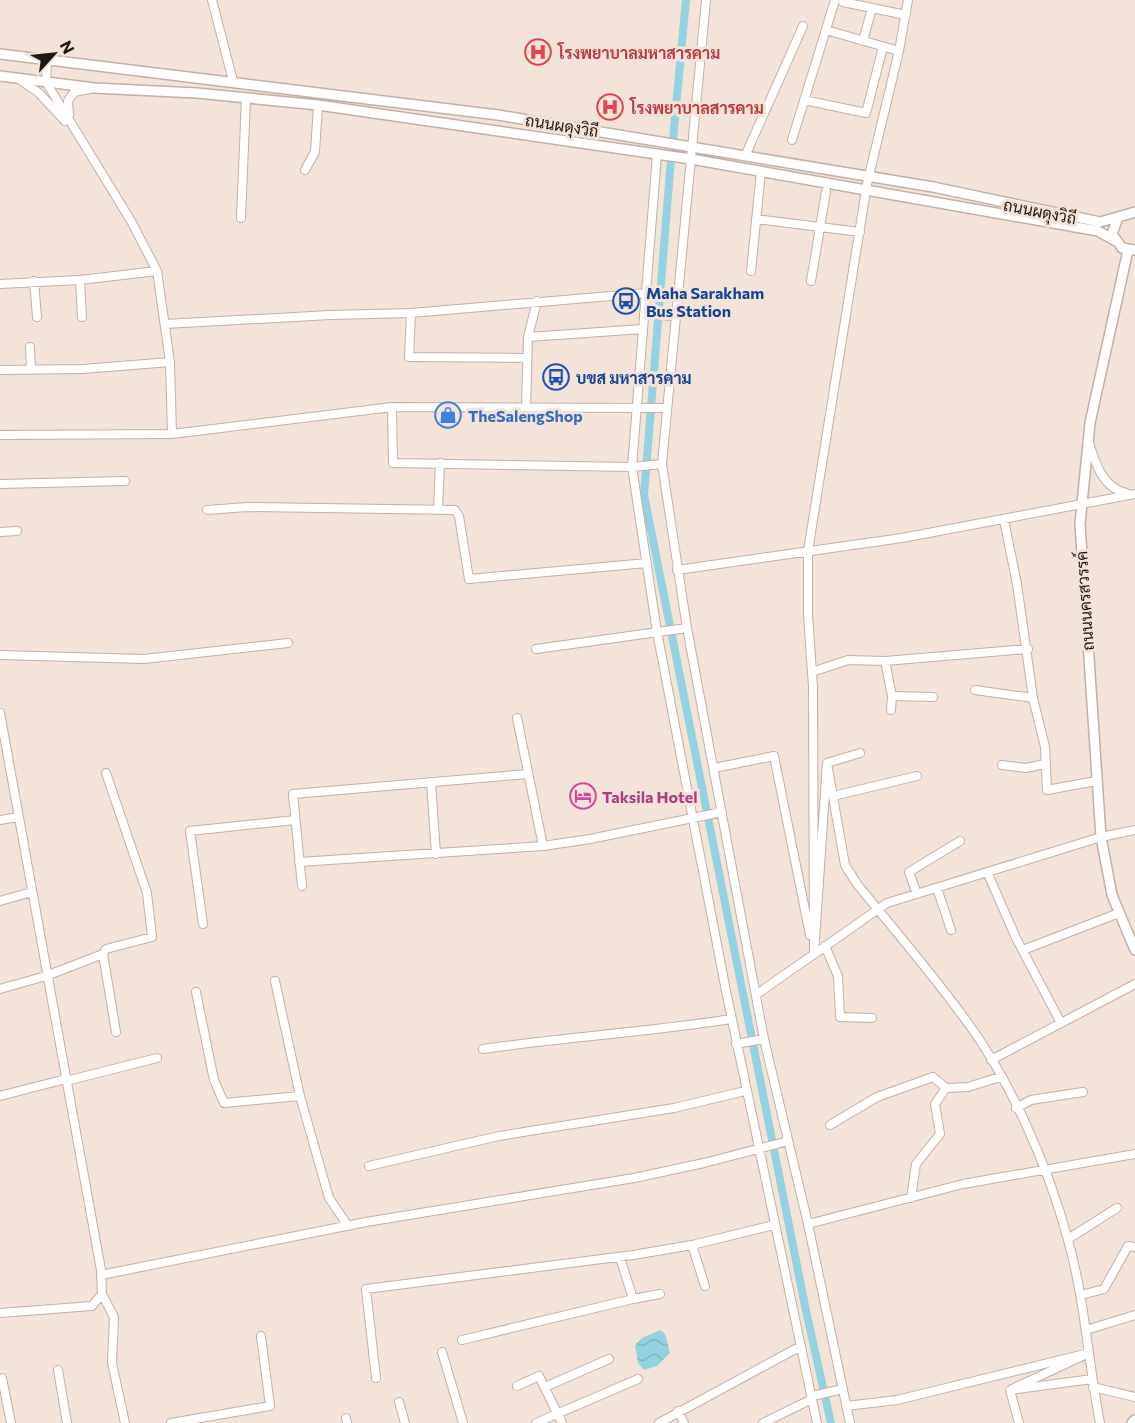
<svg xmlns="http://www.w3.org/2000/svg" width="1135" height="1423" font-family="Commissioner,Sarabun,sans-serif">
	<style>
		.water { fill: url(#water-waves) }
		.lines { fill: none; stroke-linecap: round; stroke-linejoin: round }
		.canal { stroke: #94d2e1; stroke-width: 8 }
		.minor-casing { stroke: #c1b0a6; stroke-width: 10 }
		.major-casing { stroke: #c1b0a6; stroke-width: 12 }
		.minor { stroke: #fff; stroke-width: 8 }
		.major { stroke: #fff; stroke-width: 9 }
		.labels { text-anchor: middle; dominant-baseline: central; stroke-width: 6; stroke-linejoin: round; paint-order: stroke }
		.health-label { font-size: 16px; font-weight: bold; fill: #be3a42; stroke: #f4e3d8; text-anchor: start }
		.street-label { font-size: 16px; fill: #1e1814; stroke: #f4e3d8 }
		.transit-label { font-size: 16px; font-weight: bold; fill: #164399; stroke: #f4e3d8; text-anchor: start }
		.shop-label { font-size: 16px; font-weight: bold; fill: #366cbe; stroke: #f4e3d8; text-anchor: start }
		.hotel-label { font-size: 16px; font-weight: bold; fill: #b23c85; stroke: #f4e3d8; text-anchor: start }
	</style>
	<defs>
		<pattern id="water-waves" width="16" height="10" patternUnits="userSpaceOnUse" patternTransform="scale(1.5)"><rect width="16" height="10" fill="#94d2e1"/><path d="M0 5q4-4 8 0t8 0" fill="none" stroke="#7fb4c0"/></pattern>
	</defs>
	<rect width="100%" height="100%" fill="#f4e3d8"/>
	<!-- water -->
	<path class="water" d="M660,1330L665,1334L670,1353L657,1366L644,1370L638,1363L635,1345L642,1338Z"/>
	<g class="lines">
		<!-- canal -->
		<path class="canal" d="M686,0L670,171L644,495L805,1306L831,1423"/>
		<!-- minor casing -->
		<g class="minor-casing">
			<path id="minor" d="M212,0L233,81
				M706,0L662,464L687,628L764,1039L808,1224L850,1423
				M908,0L899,51L867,184L808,551V615L813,687L814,954L827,763L845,865L857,884C892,927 929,970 962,1015C1009,1077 1048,1165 1068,1240C1085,1300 1088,1362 1100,1423
				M843,2L906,15
				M826,30L899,51
				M863,41L872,8
				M47,59L46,82L131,221L157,271L170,362L172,434
				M19,79L39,93L65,121
				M804,100L866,113L883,47
				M69,115L68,101L74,92L90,89
				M792,140L835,0
				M746,154L803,26
				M657,155L632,467L657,632L726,991L817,1423
				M305,170L315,152L318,105
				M241,218L246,98
				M756,219L860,232
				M751,271L761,171
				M80,280L82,317
				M34,281L37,317
				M811,281L826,191
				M0,284L80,280L157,271
				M537,301L528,337L643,329
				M411,313L409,357L526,358
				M644,314L674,316
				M165,324L330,315L411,313L646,293
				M30,347L31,370
				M0,370L83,369L170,362
				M392,407L393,463L632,467L662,464
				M526,407L528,337
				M0,435L172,434L392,407L666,408
				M1089,443C1095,463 1103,488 1126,493
				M0,484L125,481
				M438,509L440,463
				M207,510L247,507L455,510L459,516L469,579L647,563
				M1004,520L1017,584L1033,698L1045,747L1047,790L1096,781
				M0,532L17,531
				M677,570L902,538L1135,494
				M536,649L687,628
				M0,655L144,659L288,643
				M885,661L892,696L891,710
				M812,672L848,660L885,661L1028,649
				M975,690L1033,698
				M892,696L933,697
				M0,713L101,1270L102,1294L92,1306L0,1313
				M517,718L543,846
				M827,763L860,753
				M1002,765L1026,768L1044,764
				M714,768L774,756L810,935
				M431,782L436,854
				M833,796L917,776
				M0,820L18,817
				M299,862L543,846L590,839L722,812
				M988,874L1016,938L1061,1023
				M302,886L293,794L527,774
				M937,888L951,930
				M917,894L909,872L960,841
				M0,901L32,892
				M203,924L190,831L295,820
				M825,946L838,976L840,1017L872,1018
				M1023,950L1119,913
				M103,954L116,1032
				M275,981L300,1096L329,1198L348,1226
				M0,989L46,976L103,954L106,949L152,937L147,893L106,773
				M196,992L214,1080L224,1103L300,1096
				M757,994L887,903L1101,837L1135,830
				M736,1044L764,1039
				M483,1049C565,1037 649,1032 731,1019
				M991,1060L1135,984
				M66,1081L157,1058
				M0,1096L66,1079
				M1016,1108L1031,1100L1083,1092
				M830,1125L877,1097L933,1077L946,1088L968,1087L1000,1077
				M369,1166L499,1136L674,1108L745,1091
				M911,1198L916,1164L940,1134L935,1104L946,1088
				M808,1224L963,1184L1135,1154
				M1068,1239L1117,1208
				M692,1245L705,1286
				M101,1275L366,1222L634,1178L704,1163L788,1141
				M102,1294L114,1317L112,1363L125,1423
				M1081,1295L1104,1289L1128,1246L1135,1247
				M633,1299L660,1294
				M1086,1330L1135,1315
				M462,1340L633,1299L620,1257
				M442,1352L463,1423
				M58,1370L67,1423
				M2,1378L11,1423
				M376,1378L366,1289L633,1255L692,1245L774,1225
				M517,1386L539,1376L562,1423
				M545,1387L609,1359
				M1093,1387L1135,1397
				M1010,1390L1019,1423
				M812,1396L843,1389
				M399,1402L405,1423
				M846,1406L897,1400L1089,1353L1010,1390L1092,1379
				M678,1411L684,1423
				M346,1418L347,1423
				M171,1423L270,1406L261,1336
				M536,1423L638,1379
				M659,1423L801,1346
				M763,1423L812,1399"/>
		</g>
		<!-- major casing -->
		<g class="major-casing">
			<path id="major" d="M0,54L498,115L933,187L1100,222L1118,217
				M0,76L94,88L197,93L318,105L691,159L1098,231L1114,240
				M1135,212L1118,217L1112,234L1122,248L1135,250
				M1128,250L1090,423L1080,524L1101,837L1112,895L1135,950
				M1132,1423L1135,1420"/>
		</g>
		<!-- minor -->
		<use href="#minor" class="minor"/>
		<!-- major -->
		<use href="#major" class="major"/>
	</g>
	<!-- icons -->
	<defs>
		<g id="hospital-ring" transform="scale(1.35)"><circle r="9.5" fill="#f4e3d8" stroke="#e0444e" stroke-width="1.5"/><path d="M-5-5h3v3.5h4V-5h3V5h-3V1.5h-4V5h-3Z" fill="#e0444e"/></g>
		<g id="bus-ring" transform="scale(1.35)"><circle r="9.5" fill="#f4e3d8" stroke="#1a4fb4" stroke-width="1.5"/><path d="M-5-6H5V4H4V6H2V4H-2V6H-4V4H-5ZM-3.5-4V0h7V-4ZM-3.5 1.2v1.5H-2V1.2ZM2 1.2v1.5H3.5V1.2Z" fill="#1a4fb4"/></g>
		<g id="shop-ring" transform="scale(1.35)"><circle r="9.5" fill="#f4e3d8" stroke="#3f7fe0" stroke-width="1.5"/><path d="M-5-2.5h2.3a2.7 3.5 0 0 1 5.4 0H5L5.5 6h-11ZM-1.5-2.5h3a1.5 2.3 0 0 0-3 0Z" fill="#3f7fe0"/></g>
		<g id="hotel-ring" transform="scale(1.35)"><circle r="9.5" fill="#f4e3d8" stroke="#d1479c" stroke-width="1.5"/><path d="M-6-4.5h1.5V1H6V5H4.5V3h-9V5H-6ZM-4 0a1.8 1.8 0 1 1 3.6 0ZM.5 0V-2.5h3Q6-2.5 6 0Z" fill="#d1479c"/></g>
	</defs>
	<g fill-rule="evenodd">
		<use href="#hospital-ring" x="538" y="52"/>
		<use href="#hospital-ring" x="610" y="107"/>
		<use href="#bus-ring" x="626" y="301"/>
		<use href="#bus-ring" x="556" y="377"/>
		<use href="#shop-ring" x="448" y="415"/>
		<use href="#hotel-ring" x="583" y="796"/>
	</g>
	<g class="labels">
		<!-- health labels -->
		<g class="health-label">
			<text x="558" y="52">โรงพยาบาลมหาสารคาม</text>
			<text x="630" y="107">โรงพยาบาลสารคาม</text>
		</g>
		<!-- street labels -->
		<g class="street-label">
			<text transform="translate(562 125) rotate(9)">ถนนผดุงวิถี</text>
			<text transform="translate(1040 211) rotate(11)">ถนนผดุงวิถี</text>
			<text transform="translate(1084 601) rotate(-94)">ถนนนครสวรรค์</text>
		</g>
		<!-- transit labels -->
		<g class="transit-label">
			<text x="646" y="292">Maha Sarakham<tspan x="646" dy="18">Bus Station</tspan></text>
			<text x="576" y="377">บขส มหาสารคาม</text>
		</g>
		<!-- shop labels -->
		<g class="shop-label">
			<text x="468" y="415">TheSalengShop</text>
		</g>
		<!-- hotel labels -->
		<g class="hotel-label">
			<text x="602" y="796">Taksila Hotel</text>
		</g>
	</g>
	<!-- north arrow -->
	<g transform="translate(54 54) rotate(63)" stroke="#f4e3d8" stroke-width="4.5" paint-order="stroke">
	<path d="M0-4.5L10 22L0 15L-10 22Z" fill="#1e1814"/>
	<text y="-9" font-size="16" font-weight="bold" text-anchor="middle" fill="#1e1814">N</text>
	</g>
</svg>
